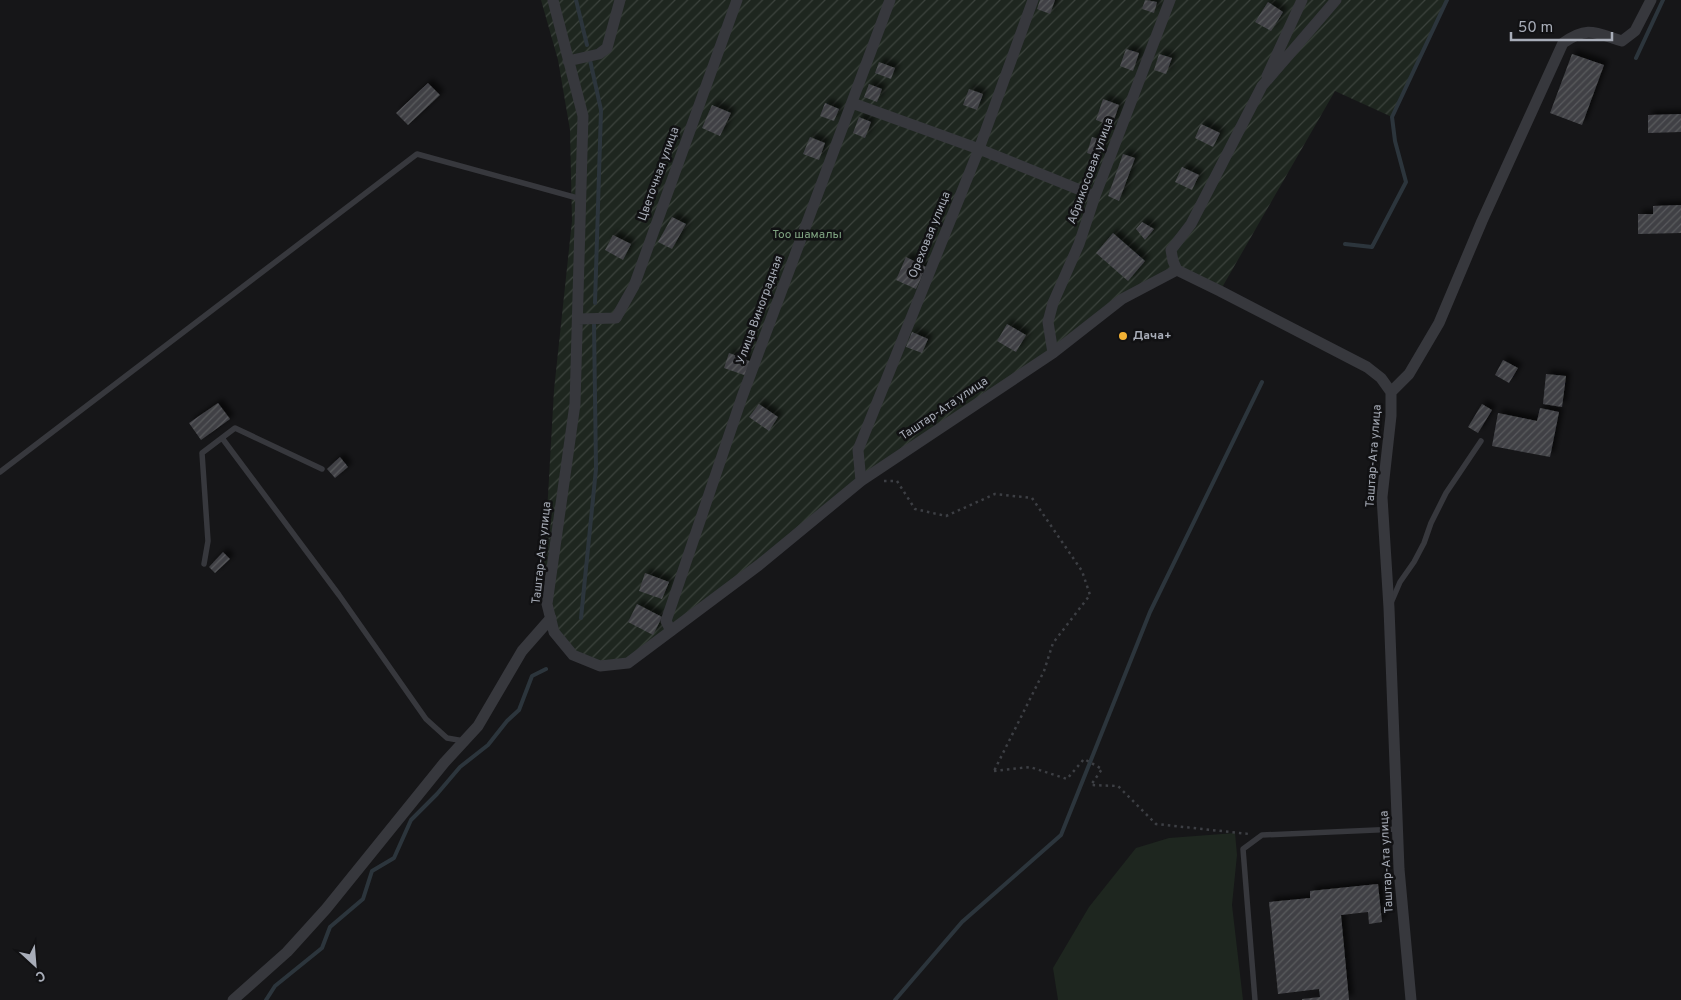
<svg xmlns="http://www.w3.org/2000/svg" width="1681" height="1000" font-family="Overpass,sans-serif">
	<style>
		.garden { fill: url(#garden-furrows) }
		.pitch { fill: #1e261f }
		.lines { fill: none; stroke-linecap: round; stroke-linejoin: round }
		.stream { stroke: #2c353c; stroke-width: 4 }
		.building { fill: url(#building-hatch); filter: url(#shadow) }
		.path { stroke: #3d3f44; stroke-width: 2.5; stroke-dasharray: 2.5 4; stroke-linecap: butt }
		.service { stroke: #37383d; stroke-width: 5.5 }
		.minor { stroke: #37383d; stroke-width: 11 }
		.poi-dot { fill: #f2b134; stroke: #111113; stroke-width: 2 }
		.labels { text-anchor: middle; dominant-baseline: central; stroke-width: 5; stroke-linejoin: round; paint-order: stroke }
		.street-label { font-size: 12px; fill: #a8adb8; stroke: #111113 }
		.park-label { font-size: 12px; fill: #7fa381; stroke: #111113 }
		.poi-label { font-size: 12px; font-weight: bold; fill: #a8adb8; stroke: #111113; text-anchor: start }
	</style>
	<defs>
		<pattern id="garden-furrows" width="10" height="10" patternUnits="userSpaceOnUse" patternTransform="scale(1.25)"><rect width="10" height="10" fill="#1e261f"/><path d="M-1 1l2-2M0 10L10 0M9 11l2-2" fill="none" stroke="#3c433d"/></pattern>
		<pattern id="building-hatch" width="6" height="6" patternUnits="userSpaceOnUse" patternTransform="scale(1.25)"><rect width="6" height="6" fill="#404145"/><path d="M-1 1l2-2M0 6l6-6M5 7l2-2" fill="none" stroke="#595a5e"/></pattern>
		<filter id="shadow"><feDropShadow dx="4.5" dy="-4.5" stdDeviation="2.5" flood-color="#0009"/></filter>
	</defs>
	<rect width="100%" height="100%" fill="#161618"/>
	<!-- garden -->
	<path class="garden" d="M541,0H1447L1392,117L1335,91L1220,291L1177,270L1122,299L861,481L628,663L600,666L573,655L554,632L547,604L544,566L554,390L572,221L570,130L558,60Z"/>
	<!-- pitch -->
	<path class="pitch" d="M1235,833L1237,855L1232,905L1243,1000H1058L1053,968L1089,907L1136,848L1169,838Z"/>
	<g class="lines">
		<!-- stream -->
		<path class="stream" d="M576,0L587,45
			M1636,58L1663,0
			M590,60L601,110L595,303
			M1345,244L1372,247L1406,182L1395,141L1392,117L1447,0
			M581,618L596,469L594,323
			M266,1000L275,986L322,948L330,927L363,899L372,871L394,858L411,820L437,794L460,767L488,745L507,721L519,710L532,676L546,669
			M895,1000L962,922L1061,835L1150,612L1262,382"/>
	</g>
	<!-- building -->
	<path class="building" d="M1040,0H1055L1050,14L1037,9Z
		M1145,0L1157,2L1154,13L1142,9Z
		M1268,2L1283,12L1271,31L1255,22Z
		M1126,49L1139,53L1133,71L1120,66Z
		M1159,54L1172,58L1166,74L1154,70Z
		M1572,54L1604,65L1582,125L1550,113Z
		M879,62L895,68L891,79L875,73Z
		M428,83L440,95L408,125L396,113Z
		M869,84L882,89L877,102L864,97Z
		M969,89L983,94L977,110L963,105Z
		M1103,99L1119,105L1112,126L1096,120Z
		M825,103L839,109L834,121L820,116Z
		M712,105L731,113L720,136L702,128Z
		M1681,114V132L1648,133V115Z
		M859,117L871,122L865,138L853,133Z
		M1201,124L1220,133L1213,147L1195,138Z
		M810,137L825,143L819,160L803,154Z
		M1092,137L1105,141L1099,157L1087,153Z
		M1123,154L1135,158L1119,201L1108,196Z
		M1182,167L1199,175L1192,190L1175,182Z
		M1681,205V233L1638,234V214H1653V206Z
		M672,217L686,224L672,249L658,242Z
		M1142,222L1154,229L1145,240L1136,229Z
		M1113,233L1145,261L1128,281L1096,253Z
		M613,235L631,244L623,260L605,250Z
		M906,257L926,267L916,289L896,280Z
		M1007,324L1026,335L1016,352L997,341Z
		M912,332L928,339L922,353L906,347Z
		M729,353L752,362L747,376L724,368Z
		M1503,360L1518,368L1509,383L1495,375Z
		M1546,374L1566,376L1562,407L1543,404Z
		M218,403L230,419L201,440L189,423Z
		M759,404L778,417L769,431L749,417Z
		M1482,404L1492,410L1478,433L1468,427Z
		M1540,408L1559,412L1550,457L1492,446L1498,413L1537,421Z
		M340,457L348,467L335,478L327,469Z
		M223,552L230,559L215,573L209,567Z
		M645,573L669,582L662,599L639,591Z
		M637,604L662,617L653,635L628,622Z
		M1378,884L1382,922L1369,924L1368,912L1341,915L1349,1000H1302V999L1320,997L1319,989L1278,994L1269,902L1310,898V891Z"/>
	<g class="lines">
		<!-- path -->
		<path class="path" d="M884,481H897L915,509L946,516L995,494L1032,498L1082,571L1090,595L1053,643L1044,671L994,771
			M994,771L1030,767L1067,779L1084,759L1102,769L1091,785L1118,786L1156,824L1249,834"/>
		<!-- service -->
		<path class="service" d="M222,438L339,595L426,719L447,738L464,741
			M0,472L417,154L581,199
			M204,564L208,541L202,453L235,428L322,469
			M1391,603L1400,582L1414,562L1424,543L1431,523L1446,493L1481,441
			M1255,1000L1243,849L1262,835L1398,829"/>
		<!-- minor -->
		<path class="minor" d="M553,0L583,116L575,404L547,604L554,632L573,655L600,666L628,663L759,565L861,481L1053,353L1122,299L1177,270L1220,291L1367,367L1381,378L1391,392V416L1382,497L1389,608L1399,869L1411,1000
			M568,61L599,54L607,48L620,0
			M1267,76L1302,0
			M852,103L979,149L1095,196
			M1177,270L1173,261L1171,250L1191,224L1262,86L1336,0
			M578,319L616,318L634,286L737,0
			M1053,353L1048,322L1053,303L1079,244L1095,196L1170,0
			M1391,392L1409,374L1439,323L1482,221L1563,43C1588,25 1596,33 1622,41L1635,31L1651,0
			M861,481L858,450L979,149L1033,0
			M671,631L666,621L742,397L890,0
			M233,1000L287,952L326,909L444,763L478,726L522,651L551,618"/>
	</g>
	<!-- markers -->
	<circle class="poi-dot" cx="1123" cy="336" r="5"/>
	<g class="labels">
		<!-- street labels -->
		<g class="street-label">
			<text transform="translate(1091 171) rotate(-70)">Абрикосовая улица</text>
			<text transform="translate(659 174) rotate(-70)">Цветочная улица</text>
			<text transform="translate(930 235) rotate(-68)">Ореховая улица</text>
			<text transform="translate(760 310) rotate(-70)">Улица Виноградная</text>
			<text transform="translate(944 409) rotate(-34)">Таштар-Ата улица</text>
			<text transform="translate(1374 456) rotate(-86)">Таштар-Ата улица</text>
			<text transform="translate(542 553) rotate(-84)">Таштар-Ата улица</text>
			<text transform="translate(1387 862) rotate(-93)">Таштар-Ата улица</text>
		</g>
		<!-- park labels -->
		<g class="park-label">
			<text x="807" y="235">Тоо шамалы</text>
		</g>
		<!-- poi labels -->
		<g class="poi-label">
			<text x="1133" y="336">Дача+</text>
		</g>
	</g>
	<!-- north arrow -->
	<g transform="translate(35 965) rotate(154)" stroke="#111113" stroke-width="4" paint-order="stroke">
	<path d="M0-4L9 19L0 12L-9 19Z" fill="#a8adb8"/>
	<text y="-8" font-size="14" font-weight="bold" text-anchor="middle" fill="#a8adb8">С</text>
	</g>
	<!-- scale -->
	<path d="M1511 32v8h101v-8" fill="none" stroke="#a8adb8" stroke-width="2.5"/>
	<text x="1518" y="32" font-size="15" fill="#a8adb8" stroke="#111113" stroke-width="4" paint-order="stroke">50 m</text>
</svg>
